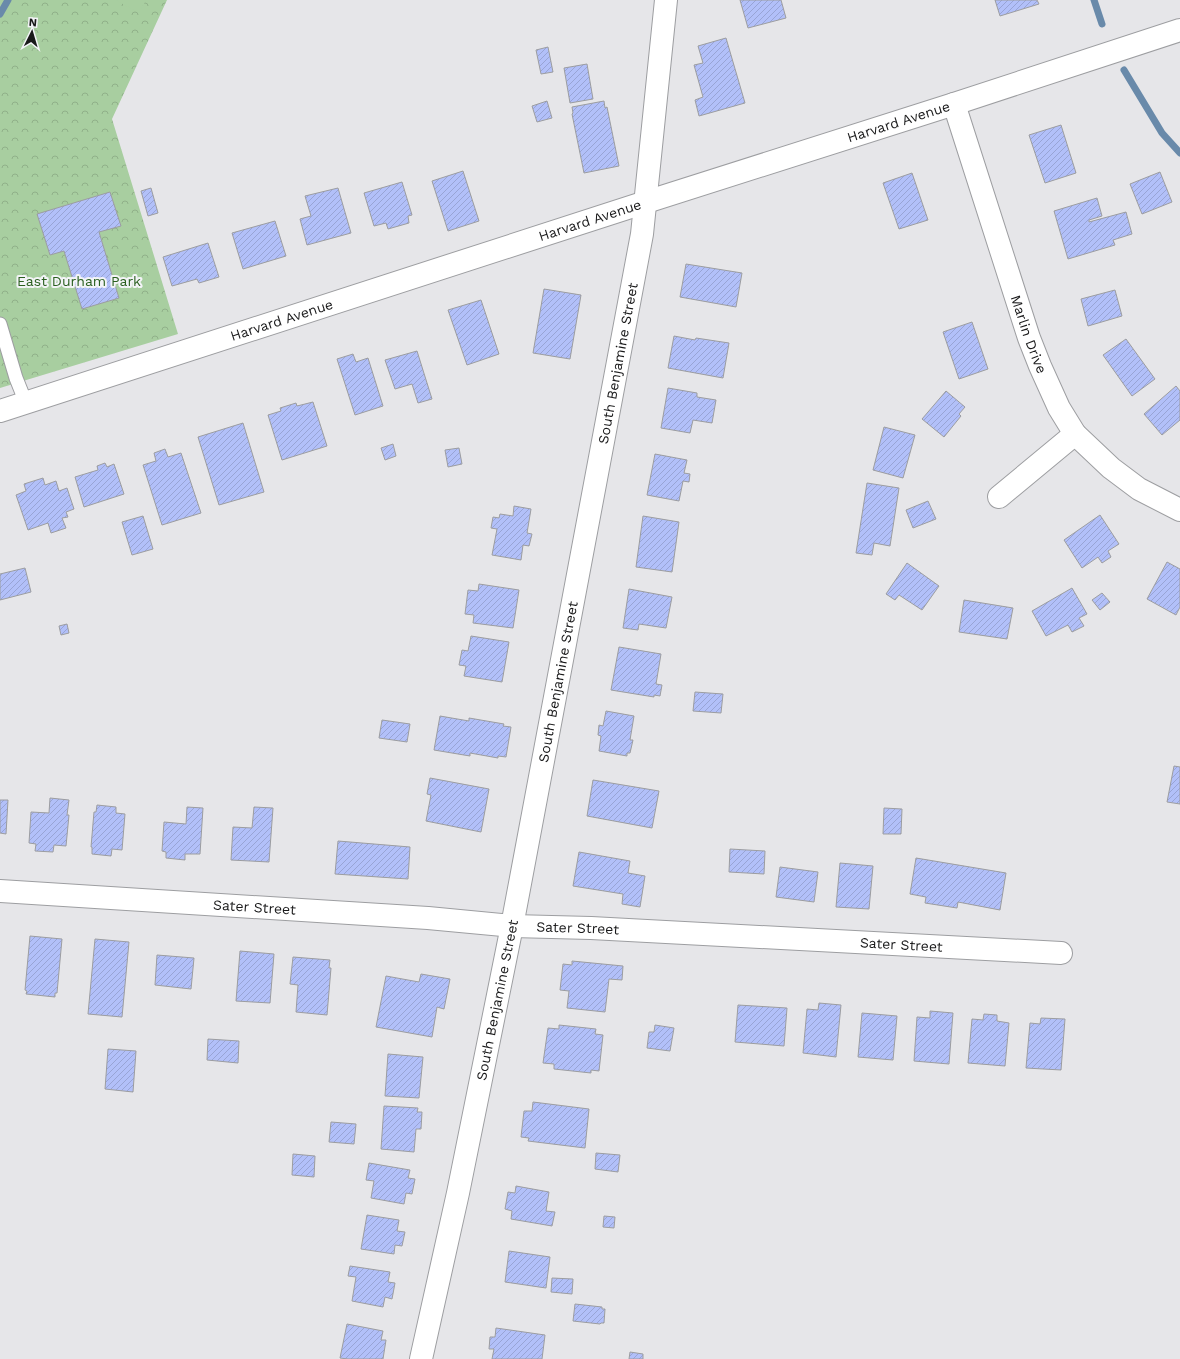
<svg xmlns="http://www.w3.org/2000/svg" width="1180" height="1359" font-family="'Work Sans',sans-serif">
	<style>
		.park { fill: url(#park-crowns) }
		.pitch { fill: #a8cea0 }
		.lines { fill: none; stroke-linecap: round; stroke-linejoin: round }
		.stream { stroke: #698aaa; stroke-width: 7 }
		.building { fill: url(#building-hatch); stroke: #9c9da0 }
		.lane-casing { stroke: #9d9ea1; stroke-width: 15 }
		.street-casing { stroke: #9d9ea1; stroke-width: 24 }
		.lane { stroke: #fff; stroke-width: 13 }
		.street { stroke: #fff; stroke-width: 22 }
		.labels { text-anchor: middle; dominant-baseline: central; stroke-width: 4; stroke-linejoin: round; paint-order: stroke }
		.street-label { font-size: 14px; fill: #19191a; stroke: #f3f4f7 }
		.park-label { font-size: 14px; fill: #2a5f1f; stroke: #f3f4f7 }
	</style>
	<defs>
		<pattern id="park-crowns" width="20" height="18" patternUnits="userSpaceOnUse"><rect width="20" height="18" fill="#a8cea0"/><path d="M2 6a3 3 0 1 1 6 0M12 15a3 3 0 1 1 6 0" fill="none" stroke="#90b089"/></pattern>
		<pattern id="building-hatch" width="6" height="6" patternUnits="userSpaceOnUse"><rect width="6" height="6" fill="#b2c0f9"/><path d="M-1 1l2-2M0 6l6-6M5 7l2-2" fill="none" stroke="#98a4d5"/></pattern>
	</defs>
	<rect width="100%" height="100%" fill="#e6e6e9"/>
	<!-- park -->
	<path class="park" d="M0,0H167L112,119L178,334L0,388Z"/>
	<!-- pitch -->
	<path class="pitch" d="M116,0H146L139,13Z"/>
	<g class="lines">
		<!-- stream -->
		<path class="stream" d="M1094,0L1102,24
			M0,14L8,0
			M1124,70L1162,133L1180,153"/>
	</g>
	<!-- building -->
	<path class="building" d="M740,0H781L786,18L748,28Z
		M995,0H1037L1039,4L1000,16Z
		M726,38L745,103L699,116L695,100L703,97L694,65L703,63L698,46Z
		M548,47L553,72L541,74L536,50Z
		M587,64L593,99L570,103L564,68Z
		M547,101L552,118L537,122L532,106Z
		M604,101L605,108L607,107L619,166L584,173L572,114L573,113L572,107Z
		M1061,125L1076,173L1045,183L1029,135Z
		M463,171L479,221L448,231L432,181Z
		M1160,172L1172,202L1142,214L1130,184Z
		M912,173L928,220L899,229L883,183Z
		M402,182L412,215L408,216L409,223L388,229L386,223L374,226L364,193Z
		M151,188L158,213L148,216L141,191Z
		M338,188L351,233L307,245L300,219L311,216L305,196Z
		M110,192L121,226L99,232L119,298L82,309L64,251L50,255L37,214Z
		M1097,198L1102,216L1089,220V222L1126,212L1132,234L1113,240L1115,245L1068,259L1054,211Z
		M275,221L286,256L243,269L232,233Z
		M208,243L219,277L199,283L197,279L172,286L163,257Z
		M686,264L742,273L736,307L680,297Z
		M544,289L581,295L570,359L533,353Z
		M1115,290L1122,316L1088,326L1081,299Z
		M481,300L499,354L467,365L448,310Z
		M972,322L988,369L959,379L943,332Z
		M674,336L695,340L696,338L729,343L723,378L668,368Z
		M1126,339L1155,379L1132,396L1103,355Z
		M417,351L432,399L418,403L412,384L395,389L385,360Z
		M353,354L356,362L368,358L383,406L355,415L337,359Z
		M1176,386L1180,391V420L1162,435L1144,414Z
		M668,388L697,393V397L716,400L712,423L693,420L690,433L661,428Z
		M946,391L965,407L959,414L961,416L944,437L922,419Z
		M313,402L327,446L282,460L268,415L281,411L280,408L296,403L297,406Z
		M243,423L264,492L219,505L198,437Z
		M884,427L915,435L903,478L873,470Z
		M393,444L396,456L385,460L381,448Z
		M459,448L462,464L448,467L445,450Z
		M165,449L168,457L181,453L201,513L162,525L143,465L156,461L154,453Z
		M655,454L687,460L684,473L690,474L689,482L683,481L679,501L647,495Z
		M105,463L107,467L114,464L124,494L84,507L75,477L98,470L97,466Z
		M43,478L45,485L56,481L59,491L67,488L74,509L66,512L68,517L62,518L66,528L51,533L48,523L28,530L16,495L26,491L24,484Z
		M867,483L899,488L890,546L874,543L872,555L856,553Z
		M928,501L936,519L913,528L906,510Z
		M514,506L531,509L527,533L532,534L529,546L523,545L521,560L492,555L497,529L491,528L493,517L499,518L500,514L513,516Z
		M1100,515L1119,544L1108,551L1111,557L1102,563L1098,557L1082,568L1064,540Z
		M143,516L153,549L132,555L122,522Z
		M643,516L679,522L672,572L636,567Z
		M1167,562L1180,569V607L1176,615L1147,599Z
		M907,563L939,586L922,610L899,595L895,600L886,594Z
		M25,568L31,592L0,600V574Z
		M479,584L519,590L513,628L473,623L474,615L465,614L468,590L478,591Z
		M1072,588L1087,614L1079,618L1084,626L1072,632L1068,625L1046,636L1032,611Z
		M629,589L672,597L666,628L639,624L638,630L623,628Z
		M1102,593L1110,602L1100,610L1092,600Z
		M964,600L1013,608L1007,639L959,632Z
		M67,624L69,633L61,635L59,626Z
		M471,636L509,642L502,682L464,676L466,666L459,665L462,650L468,651Z
		M619,647L661,654L656,684L662,685L660,696L654,695V697L611,690Z
		M695,692L723,694L721,713L693,711Z
		M606,711L634,716L630,740H633L630,753H627V756L599,751L601,736L598,735L599,725L603,726Z
		M440,716L469,721V718L504,724L503,726L511,727L506,757L498,756V758L470,753V756L434,750Z
		M382,720L410,724L407,742L379,738Z
		M1174,766L1180,767V804L1167,802Z
		M430,778L489,789L481,832L426,821L431,795L427,794Z
		M593,780L659,791L652,828L587,816Z
		M50,798L69,800L67,815H69L66,846L54,845L53,852L35,851L36,844L29,843L31,812L49,813Z
		M0,800H8L6,834L0,833Z
		M97,805L116,807V813L125,814L122,850L112,849L111,856L92,854V847H91L94,812H96Z
		M187,807L203,808L200,854H185V860L166,858V852L162,851L164,822L186,824Z
		M254,807L273,808L269,862L231,860L233,827L252,828Z
		M884,808L902,809L901,834H883Z
		M338,841L410,847L408,879L335,874Z
		M730,849L765,851L764,874L729,872Z
		M579,852L630,861L628,873L645,876L640,907L622,904L623,894L573,886Z
		M916,858L1006,873L1000,910L958,902L957,908L925,903L926,897L910,894Z
		M840,863L873,866L869,909L836,907Z
		M780,867L818,872L814,902L776,897Z
		M30,936L62,939L57,993H55V997L26,994L27,991L25,990Z
		M95,939L129,942L122,1017L88,1014Z
		M240,951L274,954L270,1003L236,1001Z
		M157,955L194,958L191,989L155,985Z
		M293,957L330,960L329,968H331L327,1015L296,1012L298,985L290,984Z
		M572,961L623,966L622,980L609,979L605,1012L567,1008L569,991L560,990L563,964L572,965Z
		M421,974L450,979L444,1009L437,1007L432,1037L376,1027L386,976L419,982Z
		M819,1003L841,1005L836,1057L803,1053L807,1009L818,1010Z
		M738,1005L787,1008L784,1046L735,1042Z
		M930,1011L953,1013L949,1064L914,1061L917,1017L930,1018Z
		M862,1013L897,1016L893,1060L858,1057Z
		M984,1014L997,1015V1021L1009,1023L1005,1066L968,1063L972,1019L983,1020Z
		M1041,1018L1065,1019L1061,1070L1026,1068L1030,1023L1040,1024Z
		M559,1025L596,1029L595,1034L603,1035L599,1071L591,1070V1073L554,1069V1064L543,1063L548,1028L559,1029Z
		M655,1025L674,1028L670,1051L647,1048L649,1032H654Z
		M208,1039L239,1041L238,1063L207,1060Z
		M108,1049L136,1051L133,1092L105,1089Z
		M388,1054L423,1057L419,1098L385,1096Z
		M533,1102L589,1109L585,1148L528,1141L529,1138L521,1137L524,1111H532Z
		M384,1106L418,1108L417,1112H422L421,1129H416L414,1152L381,1149Z
		M331,1122L356,1124L354,1144L329,1142Z
		M596,1153L620,1155L618,1172L595,1169Z
		M293,1154L315,1156L314,1177L292,1175Z
		M369,1163L410,1170L408,1178L415,1179L412,1194L406,1193L404,1204L371,1198L374,1181L366,1180Z
		M516,1186L549,1192L546,1211L555,1212L552,1226L511,1219L512,1211L505,1209L508,1192L515,1193Z
		M367,1215L399,1220L397,1231L405,1232L402,1246L395,1245L394,1254L361,1249Z
		M604,1216L615,1217L614,1228L603,1227Z
		M509,1251L550,1257L546,1288L505,1282Z
		M350,1266L390,1272L388,1282L395,1283L392,1299L385,1297L383,1307L352,1301L356,1277L348,1276Z
		M552,1278L573,1279L572,1294L551,1292Z
		M575,1304L602,1307V1309H605L604,1323H601L600,1324L573,1321Z
		M347,1324L383,1331L381,1340H386L383,1359H348L340,1358Z
		M496,1328L545,1335L542,1359H492L494,1349H489L490,1337H495Z
		M630,1352L643,1354V1359H629Z"/>
	<g class="lines">
		<!-- lane casing -->
		<g class="lane-casing">
			<path id="lane" d="M0,324L16,378L26,403"/>
		</g>
		<!-- street casing -->
		<g class="street-casing">
			<g id="street">
				<path id="s1" d="M954,104L1029,338L1040,366L1059,408L1075,434L1111,468L1139,489L1180,510"/>
				<path id="s2" d="M0,411L646,202L954,104L1180,30"/>
				<path d="M999,497L1075,434"/>
				<path id="s3" d="M0,891L428,918L512,926L591,928L1061,953"/>
				<path id="s4" d="M421,1359L458,1193L512,926L642,234L666,0"/>
			</g>
		</g>
		<!-- lane -->
		<use href="#lane" class="lane"/>
		<!-- street -->
		<use href="#street" class="street"/>
	</g>
	<g class="labels">
		<!-- street labels -->
		<g class="street-label">
			<text stroke="none"><textPath href="#s2" startOffset="944">Harvard Avenue</textPath></text>
			<text stroke="none"><textPath href="#s2" startOffset="620">Harvard Avenue</textPath></text>
			<text stroke="none"><textPath href="#s2" startOffset="296">Harvard Avenue</textPath></text>
			<text stroke="none"><textPath href="#s1" startOffset="242">Marlin Drive</textPath></text>
			<text stroke="none"><textPath href="#s4" startOffset="1015">South Benjamine Street</textPath></text>
			<text stroke="none"><textPath href="#s4" startOffset="691">South Benjamine Street</textPath></text>
			<text stroke="none"><textPath href="#s3" startOffset="255">Sater Street</textPath></text>
			<text stroke="none"><textPath href="#s3" startOffset="579">Sater Street</textPath></text>
			<text stroke="none"><textPath href="#s3" startOffset="903">Sater Street</textPath></text>
			<text stroke="none"><textPath href="#s4" startOffset="367">South Benjamine Street</textPath></text>
		</g>
		<!-- park labels -->
		<g class="park-label">
			<text x="79" y="281">East Durham Park</text>
		</g>
	</g>
	<!-- north arrow -->
	<g transform="translate(32 32) rotate(5)" stroke="#f3f4f7" stroke-width="3" paint-order="stroke">
	<path d="M0-3L7 15L0 10L-7 15Z" fill="#19191a"/>
	<text y="-6" font-size="11" font-weight="bold" text-anchor="middle" fill="#19191a">N</text>
	</g>
</svg>
